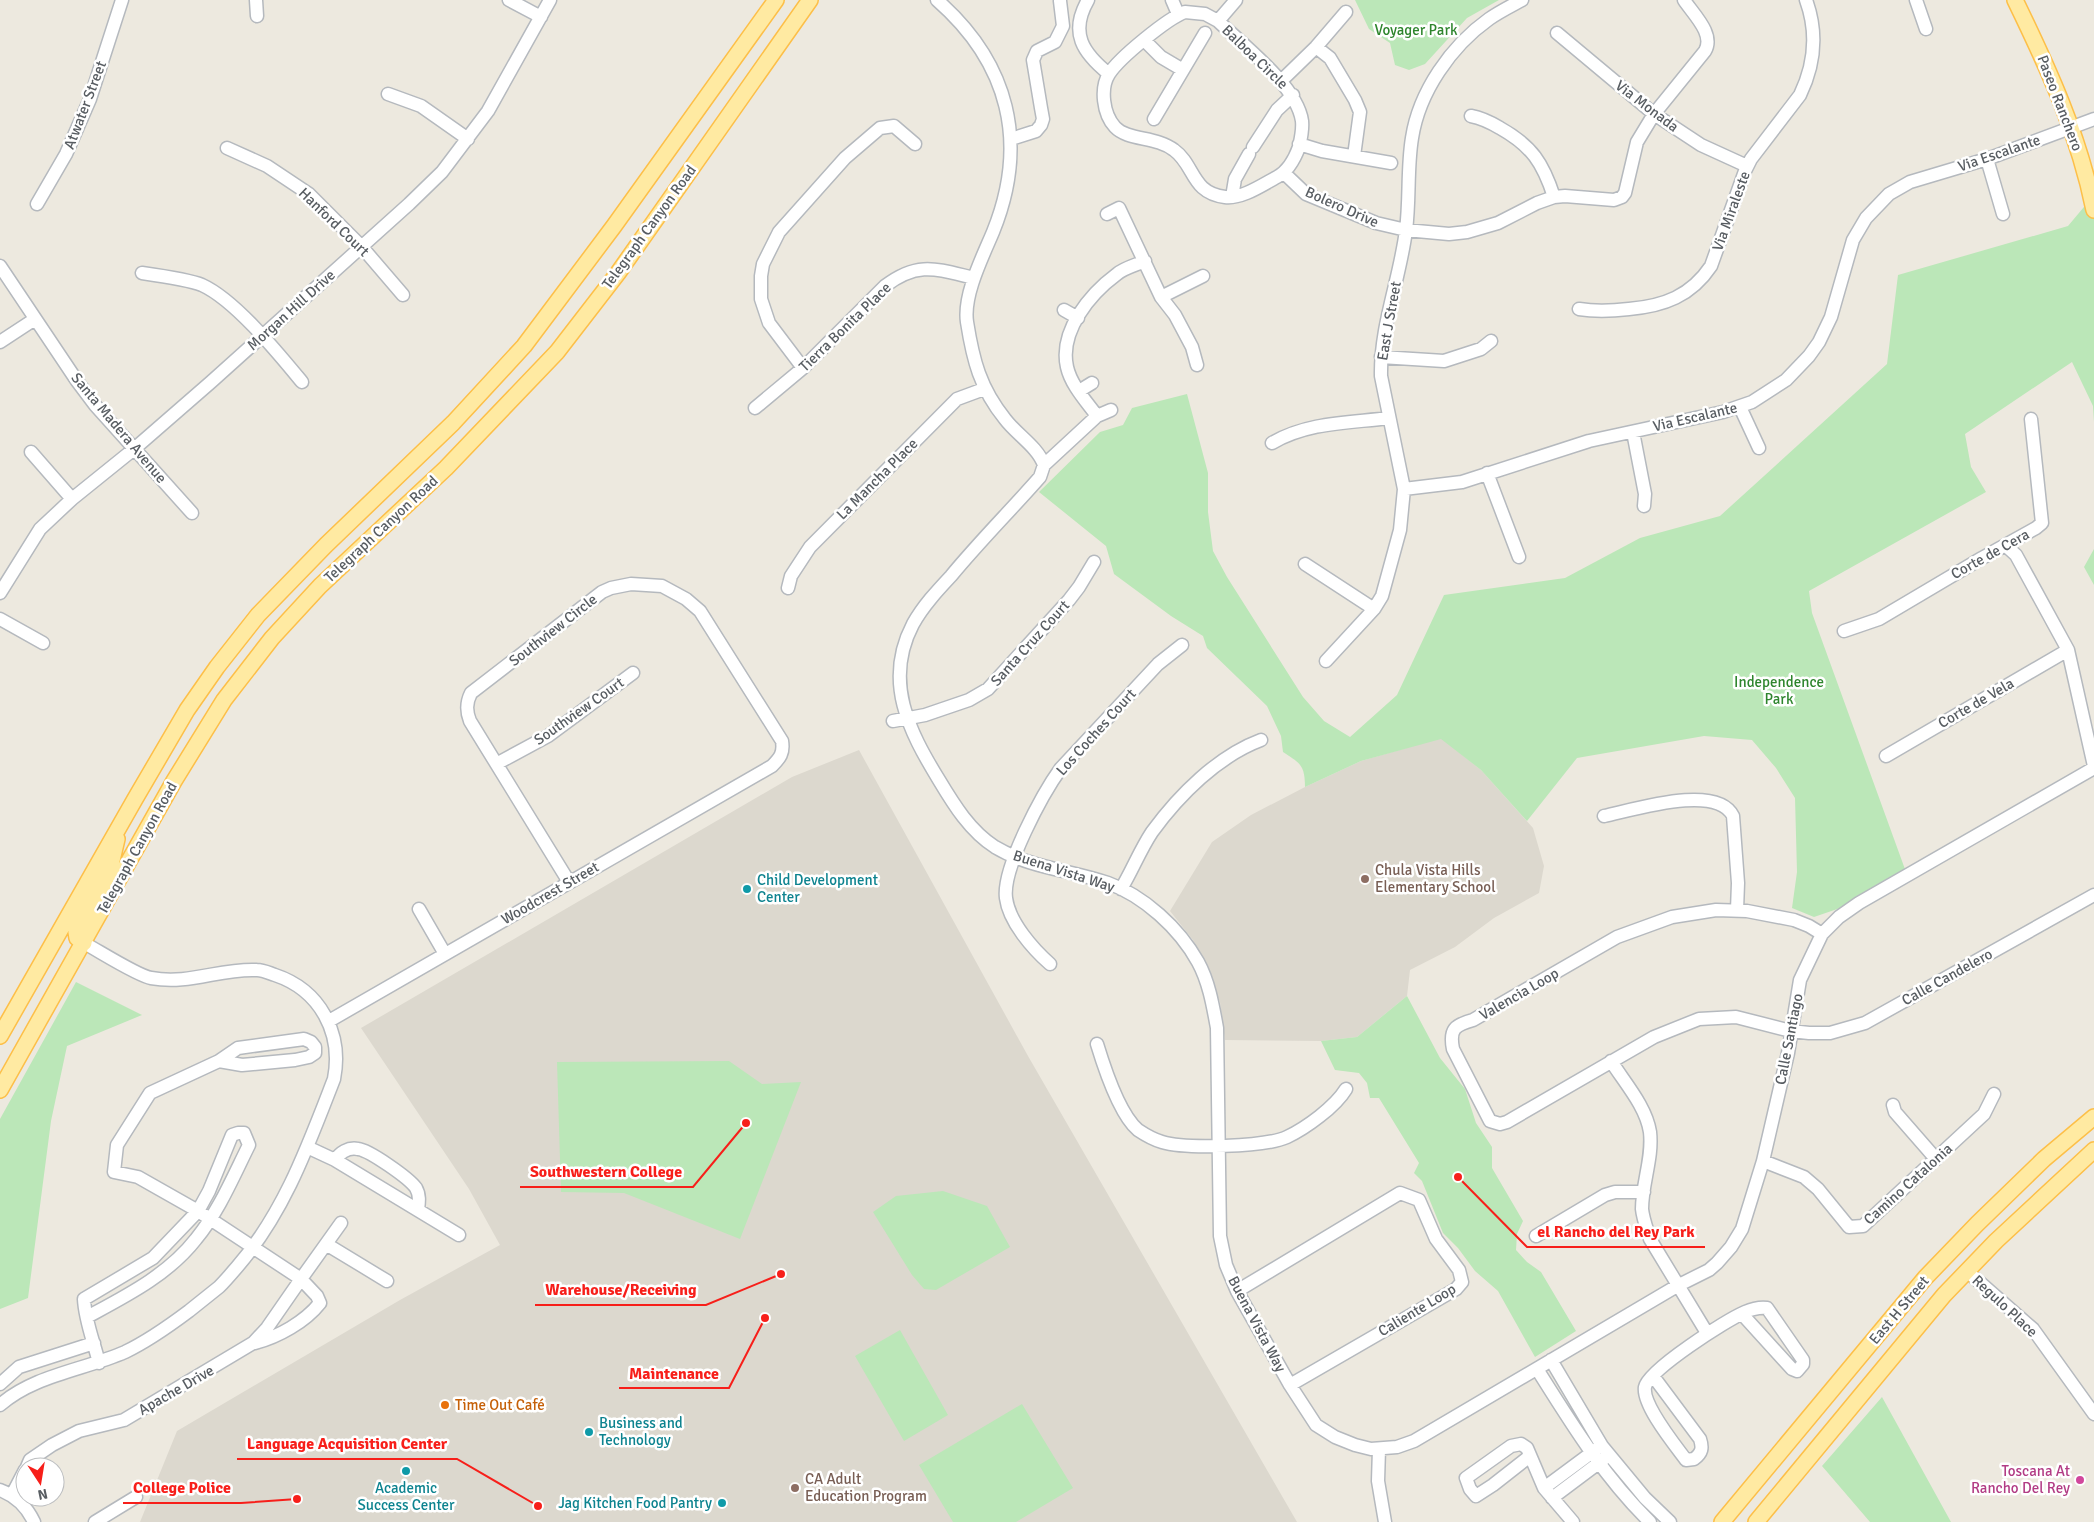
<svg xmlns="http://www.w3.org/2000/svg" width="2094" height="1522" font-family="Signika,sans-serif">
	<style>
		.education { fill: #dcd8ce }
		.green { fill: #bbe7b8 }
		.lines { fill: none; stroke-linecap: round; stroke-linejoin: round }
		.minor-casing { stroke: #b5b9be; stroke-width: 15 }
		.major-casing { stroke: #fdbf48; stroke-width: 18 }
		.minor { stroke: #fff; stroke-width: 12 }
		.major { stroke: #ffeaa2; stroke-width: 15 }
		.education-dot { fill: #8d6e63; stroke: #fff; stroke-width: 2 }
		.culture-dot { fill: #0f9aa8; stroke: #fff; stroke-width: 2 }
		.food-dot { fill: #e8710a; stroke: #fff; stroke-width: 2 }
		.hotel-dot { fill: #d1479c; stroke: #fff; stroke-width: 2 }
		.labels { text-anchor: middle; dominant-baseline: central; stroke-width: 5; stroke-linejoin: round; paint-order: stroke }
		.park-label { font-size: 15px; fill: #2e852d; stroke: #fff }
		.street-label { font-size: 15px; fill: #585d62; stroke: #fff }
		.education-label { font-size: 15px; fill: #785e54; stroke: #fff; text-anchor: start }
		.culture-label { font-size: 15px; fill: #0d838f; stroke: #fff; text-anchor: start }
		.food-label { font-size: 15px; fill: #c56008; stroke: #fff; text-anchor: start }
		.hotel-label { font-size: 15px; fill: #b23c85; stroke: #fff; text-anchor: end }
		.leader { fill: none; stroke: #f71f1a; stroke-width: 2 }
		.callout-dot { fill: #f71f1a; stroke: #fff; stroke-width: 2 }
		.callout-label { font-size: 16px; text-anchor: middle; font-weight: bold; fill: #f71f1a; stroke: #fff; stroke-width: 5; stroke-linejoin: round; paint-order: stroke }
	</style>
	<rect width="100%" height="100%" fill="#ede9df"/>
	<!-- education -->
	<path class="education" d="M1441,738L1481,770L1533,828L1544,866L1539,893L1494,918L1455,947L1410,970L1407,996L1357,1037L1321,1041L1225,1040L1220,1002L1193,940L1170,911L1212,842L1251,815L1305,787L1361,761Z
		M859,750L1028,1056L1297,1522H140L177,1431L400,1300L500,1245L469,1189L361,1028L792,777Z"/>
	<!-- green -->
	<path class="green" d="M1355,0H1499L1467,18L1425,64L1409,70L1395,65L1390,43L1369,29Z
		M2094,195V422L2093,406L2072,362L1965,434L1971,467L1986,492L1809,591L1812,613L1906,872L1849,905L1814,917L1792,908L1797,872L1795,798L1776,768L1752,740L1704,736L1577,758L1527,821L1481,770L1441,739L1361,761L1305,787C1305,765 1300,763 1283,752L1281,736L1267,706L1207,648L1203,636L1171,616L1114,574L1106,546L1039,492L1100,432L1123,425L1132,408L1187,394L1208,473V512L1213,551L1227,577L1303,697L1324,721L1350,737L1397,695L1444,595L1565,578L1640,538L1720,516L1887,364L1898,275L2068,226Z
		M2094,549V585L2084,567Z
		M76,982L142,1015L67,1046L51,1121L28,1298L0,1309V1119Z
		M1407,996L1440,1058L1465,1089L1476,1123L1492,1147V1168L1523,1221L1517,1234L1516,1250L1527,1262L1541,1272L1576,1331L1535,1357L1498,1291L1475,1271L1458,1248L1443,1233L1422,1181L1414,1173L1419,1163L1379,1098H1370L1367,1083L1359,1073L1335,1070L1321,1041L1357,1037Z
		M729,1061L762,1084L801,1082L740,1239L624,1193L561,1192L557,1062Z
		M943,1191L987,1206L1010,1247L936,1290L924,1289L912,1275L873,1212L896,1196Z
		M900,1330L948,1415L904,1441L855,1356Z
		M1882,1397L1951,1522H1870L1822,1466Z
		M1022,1404L1073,1488L1016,1522H953L919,1465Z"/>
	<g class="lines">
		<!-- minor casing -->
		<g class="minor-casing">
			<path id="minor" d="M256,0L257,16
				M509,0L541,17
				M937,0C1009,63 1029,143 993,232C983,256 963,295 967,322C973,360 980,388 1005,419C1016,434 1038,447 1044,465L1040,477C1011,510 979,542 951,576C937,591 923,606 913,624C883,681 909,731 939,780C954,805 970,831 995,847C1030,868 1070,870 1108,883C1144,896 1179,928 1198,962C1209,982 1213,1006 1217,1028L1220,1236L1226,1265L1237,1291L1290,1385L1316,1425L1335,1437L1355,1445L1371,1449L1397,1447L1414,1441L1677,1286L1709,1270L1717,1263L1731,1247L1742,1229L1763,1161L1788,1053L1800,980L1822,934L1839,917L1859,903L2094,768
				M1088,0C1069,33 1083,53 1109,74
				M1172,0L1178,14
				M1916,0L1926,29
				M1185,12L1205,14L1218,21C1243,45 1297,86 1302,121C1303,130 1301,138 1299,147C1295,158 1288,171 1277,177C1262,185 1242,199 1225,197C1191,193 1195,165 1174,150C1156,136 1128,141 1115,127C1103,114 1100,88 1109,74C1119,58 1168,18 1185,12Z
				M1218,21L1236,0
				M1557,33L1654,114L1701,145L1747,166
				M1144,40L1161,57L1183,70
				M1316,47L1330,58L1355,100L1360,112L1354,156
				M1281,81L1316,47L1346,12
				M388,94L421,106L468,139
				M1471,116C1482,118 1490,122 1500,128C1532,146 1543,163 1554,197
				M1154,119L1205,33
				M1011,139L1036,131L1041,125L1043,119L1041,108L1033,60L1037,51L1055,42L1063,26L1060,1
				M1299,144L1322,151L1391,163
				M1253,147L1277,110L1293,95
				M227,148L267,166L309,194L361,246L403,295
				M1987,159L2003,214
				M1284,173L1306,194L1376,223L1406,230L1449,234L1467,232L1498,223L1537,203L1554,197L1565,196L1614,200L1622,197L1625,193L1637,142L1654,114L1705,51C1715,34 1693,14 1684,0
				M1232,197L1235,179L1249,154
				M37,204L66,154L90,99L122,0
				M1107,214L1119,208L1161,297L1175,315L1192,347L1197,365
				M0,266L77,381L95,405L192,513
				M142,273C156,275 190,280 202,285C235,300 278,353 302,382
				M1161,297L1203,276
				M1579,309C1597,312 1612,311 1629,309C1664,306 1691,296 1711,266L1745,171L1751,159L1800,95C1815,64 1818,33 1806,0
				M1064,310L1078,318
				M0,342L35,319
				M1381,357L1444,361L1481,349L1491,341
				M803,368L769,323L761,299V276L763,264L779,232L845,158L880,128L894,126L915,144
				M1079,391L1092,383
				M1740,407L1759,448
				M755,408L803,368L885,286C918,261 936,269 974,278
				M1097,416C1086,401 1071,385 1067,367C1059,331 1090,294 1117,274C1124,268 1136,265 1145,261
				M1633,432L1645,494L1644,506
				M1272,443C1308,422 1349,423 1389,418
				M31,452L72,499
				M1044,465L1097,416L1111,410
				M1487,473L1519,557
				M1404,489L1462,482L1589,441L1723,412L1752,402L1786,380L1809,356L1819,342L1831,317L1853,240L1866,218L1889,194L1910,182L1987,159L2094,119
				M2005,545L2016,555L2068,650L2094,766
				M1305,564L1374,609
				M788,588L791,576L810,547L957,399L984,389
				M0,593L40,529L72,499L134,449L211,382L409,204L442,172L488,111L550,0
				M0,619L43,643
				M1844,631L1879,619L1982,558L2036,528L2042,523L2031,419
				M1326,661L1374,609L1382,596L1400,530L1404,489L1381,376C1380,326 1400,279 1406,230C1410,199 1407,168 1412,138C1419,92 1451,46 1489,19C1499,12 1511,6 1522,0
				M893,721L925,715L969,700L988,689L1069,600L1079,587L1094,562
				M1886,756L2068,650
				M498,763L548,736L633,673
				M1604,816C1633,810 1717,783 1733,816L1738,883L1737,910
				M1121,889C1132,871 1140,850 1152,832C1179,795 1218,756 1261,740
				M419,909L445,954
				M1822,934L1809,926L1794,920L1747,911L1716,910L1672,917L1617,937L1473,1020C1455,1025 1449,1029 1453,1049L1490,1121L1500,1124L1507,1122L1654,1037L1699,1019L1736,1017L1791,1031L1809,1033H1830L1865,1023L2094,895
				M1050,964C1033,949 1009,922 1006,898C1002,868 1043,793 1061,768L1158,664L1182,645
				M329,1021L772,766C780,758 784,753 782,741L700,611L686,599L662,586L631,584L611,588L602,592L471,693C466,703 466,711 470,721L569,882
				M1097,1044C1104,1067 1119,1114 1138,1130C1144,1134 1155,1140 1162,1142C1185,1149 1265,1147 1287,1137C1306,1128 1335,1107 1346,1089
				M1611,1061C1624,1082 1646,1106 1650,1132C1653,1158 1642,1183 1642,1209C1643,1219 1647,1229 1650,1239L1707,1333
				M1893,1105L1895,1112L1936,1159
				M307,1147L335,1160L459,1235
				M335,1160C340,1153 348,1147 358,1149C369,1150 409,1178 416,1188C420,1195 419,1202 418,1210
				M1763,1161L1804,1177L1818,1189L1849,1227L1863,1226L1984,1114L1994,1094
				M1536,1236L1605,1195L1615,1192H1644
				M326,1244L341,1223
				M1968,1272L2033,1329L2094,1414
				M1237,1291L1400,1193L1419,1200L1436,1239L1459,1270L1462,1282L1456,1289L1290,1385
				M87,1317C126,1296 168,1275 196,1239C219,1211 233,1177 249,1145L244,1133H238L232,1135L209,1191L198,1211L153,1258L84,1299C85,1321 94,1342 99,1363
				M255,1343C278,1337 305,1322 320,1303L317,1296L301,1279L326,1244L387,1281
				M1551,1360L1602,1446L1645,1498L1670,1522
				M1537,1369C1571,1423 1604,1477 1650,1522
				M1653,1376L1700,1439C1703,1448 1702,1453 1694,1459L1686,1460C1675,1445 1642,1405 1645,1387C1648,1370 1727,1320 1745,1312C1752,1309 1760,1307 1767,1308L1803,1360V1364L1797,1371L1792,1369L1742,1314
				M0,1384L19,1367L94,1343
				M0,1405C34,1375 84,1370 125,1352C148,1341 169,1326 189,1311C199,1303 209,1295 219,1287C225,1281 231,1274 237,1267C284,1213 308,1146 334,1079C343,1033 320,990 275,975C269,973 263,970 257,970C220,968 190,985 151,978C138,976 99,951 84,943
				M1379,1449L1378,1481L1385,1522
				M1530,1456L1493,1485L1476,1496L1470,1489L1466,1478L1511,1446L1521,1444L1527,1448L1544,1488L1573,1522
				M27,1467L30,1460L52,1445L79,1431L124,1420L253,1343L267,1328L301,1279L198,1211L138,1177L114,1172L117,1145L150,1093L219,1061L242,1065L295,1060L309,1057L315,1053V1047L311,1042L304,1039L238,1048L219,1061
				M1544,1488L1598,1448
				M0,1490C16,1496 27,1507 34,1522
				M12,1495L25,1470
				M1552,1498L1604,1459
				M95,1522L136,1497"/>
		</g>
		<!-- major casing -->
		<g class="major-casing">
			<path id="major" d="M2015,0C2048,68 2079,135 2094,210
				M84,943L77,938L76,932L110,869L117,839
				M0,1036L135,799L187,710L217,667L258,615L326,545L453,423L524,346L614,226L776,0
				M0,1090L174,781L224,700L272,638L320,586L446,468L557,352L618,273L810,0
				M1722,1522L1925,1278L1977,1224L2044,1159L2094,1117
				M1756,1522L1944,1295L1996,1241L2094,1150"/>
		</g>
		<!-- minor -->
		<use href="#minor" class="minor"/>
		<!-- major -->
		<use href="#major" class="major"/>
	</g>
	<!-- markers -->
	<g class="education-dot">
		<circle cx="1365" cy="879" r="5"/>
		<circle cx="795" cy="1488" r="5"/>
	</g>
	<g class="culture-dot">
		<circle cx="747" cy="889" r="5"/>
		<circle cx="589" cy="1432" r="5"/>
		<circle cx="406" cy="1471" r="5"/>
		<circle cx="722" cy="1503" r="5"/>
	</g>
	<circle class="food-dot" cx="445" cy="1405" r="5"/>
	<circle class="hotel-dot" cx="2080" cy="1480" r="5"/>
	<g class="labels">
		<!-- park labels -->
		<g class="park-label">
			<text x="1416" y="30">Voyager Park</text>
			<text x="1779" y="682">Independence<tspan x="1779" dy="17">Park</tspan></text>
		</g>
		<!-- street labels -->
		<g class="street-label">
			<text transform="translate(1255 57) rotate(44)">Balboa Circle</text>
			<text transform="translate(2060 103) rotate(69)">Paseo Ranchero</text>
			<text transform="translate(85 105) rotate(-69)">Atwater Street</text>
			<text transform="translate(1647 106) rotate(37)">Via Monada</text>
			<text transform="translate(1999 153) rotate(-19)">Via Escalante</text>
			<text transform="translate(1342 207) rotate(24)">Bolero Drive</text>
			<text transform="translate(1731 211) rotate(-70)">Via Miraleste</text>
			<text transform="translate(334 222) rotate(44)">Hanford Court</text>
			<text transform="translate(649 227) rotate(-54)">Telegraph Canyon Road</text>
			<text transform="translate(291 310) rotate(-42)">Morgan Hill Drive</text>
			<text transform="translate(1389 321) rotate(-80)">East J Street</text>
			<text transform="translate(845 327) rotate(-44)">Tierra Bonita Place</text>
			<text transform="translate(1695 417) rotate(-13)">Via Escalante</text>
			<text transform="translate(119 428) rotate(50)">Santa Madera Avenue</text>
			<text transform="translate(877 479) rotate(-45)">La Mancha Place</text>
			<text transform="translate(381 529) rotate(-43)">Telegraph Canyon Road</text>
			<text transform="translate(1990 554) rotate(-29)">Corte de Cera</text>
			<text transform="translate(553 630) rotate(-38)">Southview Circle</text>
			<text transform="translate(1030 643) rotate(-48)">Santa Cruz Court</text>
			<text transform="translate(1976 703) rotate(-30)">Corte de Vela</text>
			<text transform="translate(579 711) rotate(-35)">Southview Court</text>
			<text transform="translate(1096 732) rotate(-48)">Los Coches Court</text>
			<text transform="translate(137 848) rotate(-61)">Telegraph Canyon Road</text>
			<text transform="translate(1064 871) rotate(18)">Buena Vista Way</text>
			<text transform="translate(550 893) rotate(-30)">Woodcrest Street</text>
			<text transform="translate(1947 977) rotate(-29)">Calle Candelero</text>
			<text transform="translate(1519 994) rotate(-30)">Valencia Loop</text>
			<text transform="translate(1789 1039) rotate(-79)">Calle Santiago</text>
			<text transform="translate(1908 1184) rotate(-42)">Camino Catalonia</text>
			<text transform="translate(2005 1306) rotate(43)">Regulo Place</text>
			<text transform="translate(1417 1310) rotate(-31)">Caliente Loop</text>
			<text transform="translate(1899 1310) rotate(-50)">East H Street</text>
			<text transform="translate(1257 1324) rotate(62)">Buena Vista Way</text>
			<text transform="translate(176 1390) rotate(-30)">Apache Drive</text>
		</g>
		<!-- education labels -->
		<g class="education-label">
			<text x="1375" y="870">Chula Vista Hills<tspan x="1375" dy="17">Elementary School</tspan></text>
			<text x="805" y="1479">CA Adult<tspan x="805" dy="17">Education Program</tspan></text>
		</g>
		<!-- culture labels -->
		<g class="culture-label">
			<text x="757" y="880">Child Development<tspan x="757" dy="17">Center</tspan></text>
			<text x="599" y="1423">Business and<tspan x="599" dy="17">Technology</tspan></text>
			<text x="406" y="1488" text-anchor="middle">Academic<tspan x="406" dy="17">Success Center</tspan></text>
			<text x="712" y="1503" text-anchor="end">Jag Kitchen Food Pantry</text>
		</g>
		<!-- food labels -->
		<g class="food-label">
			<text x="455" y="1405">Time Out Café</text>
		</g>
		<!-- hotel labels -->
		<g class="hotel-label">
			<text x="2070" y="1471">Toscana At<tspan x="2070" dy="17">Rancho Del Rey</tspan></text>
		</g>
	</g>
	<!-- callouts -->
	<path class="leader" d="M746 1123L693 1187H520M1458 1177L1527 1247H1705M781 1274L706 1305H535M765 1318L729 1388H619M538 1506L457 1459H237M297 1499L241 1503H123"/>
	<g class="callout-dot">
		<circle cx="746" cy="1123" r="5"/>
		<circle cx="1458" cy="1177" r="5"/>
		<circle cx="781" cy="1274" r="5"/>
		<circle cx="765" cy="1318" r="5"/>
		<circle cx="538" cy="1506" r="5"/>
		<circle cx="297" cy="1499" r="5"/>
	</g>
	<g class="callout-label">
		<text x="606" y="1177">Southwestern College</text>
		<text x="1616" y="1237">el Rancho del Rey Park</text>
		<text x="621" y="1295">Warehouse/Receiving</text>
		<text x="674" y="1379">Maintenance</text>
		<text x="347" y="1449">Language Acquisition Center</text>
		<text x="182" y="1493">College Police</text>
	</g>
	<!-- north arrow -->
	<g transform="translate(40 1482) rotate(168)"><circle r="24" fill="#ffffff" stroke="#bcbec0"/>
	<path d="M0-4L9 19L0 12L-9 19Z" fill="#f71f1a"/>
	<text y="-8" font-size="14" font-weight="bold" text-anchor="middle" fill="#585d62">N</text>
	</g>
</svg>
